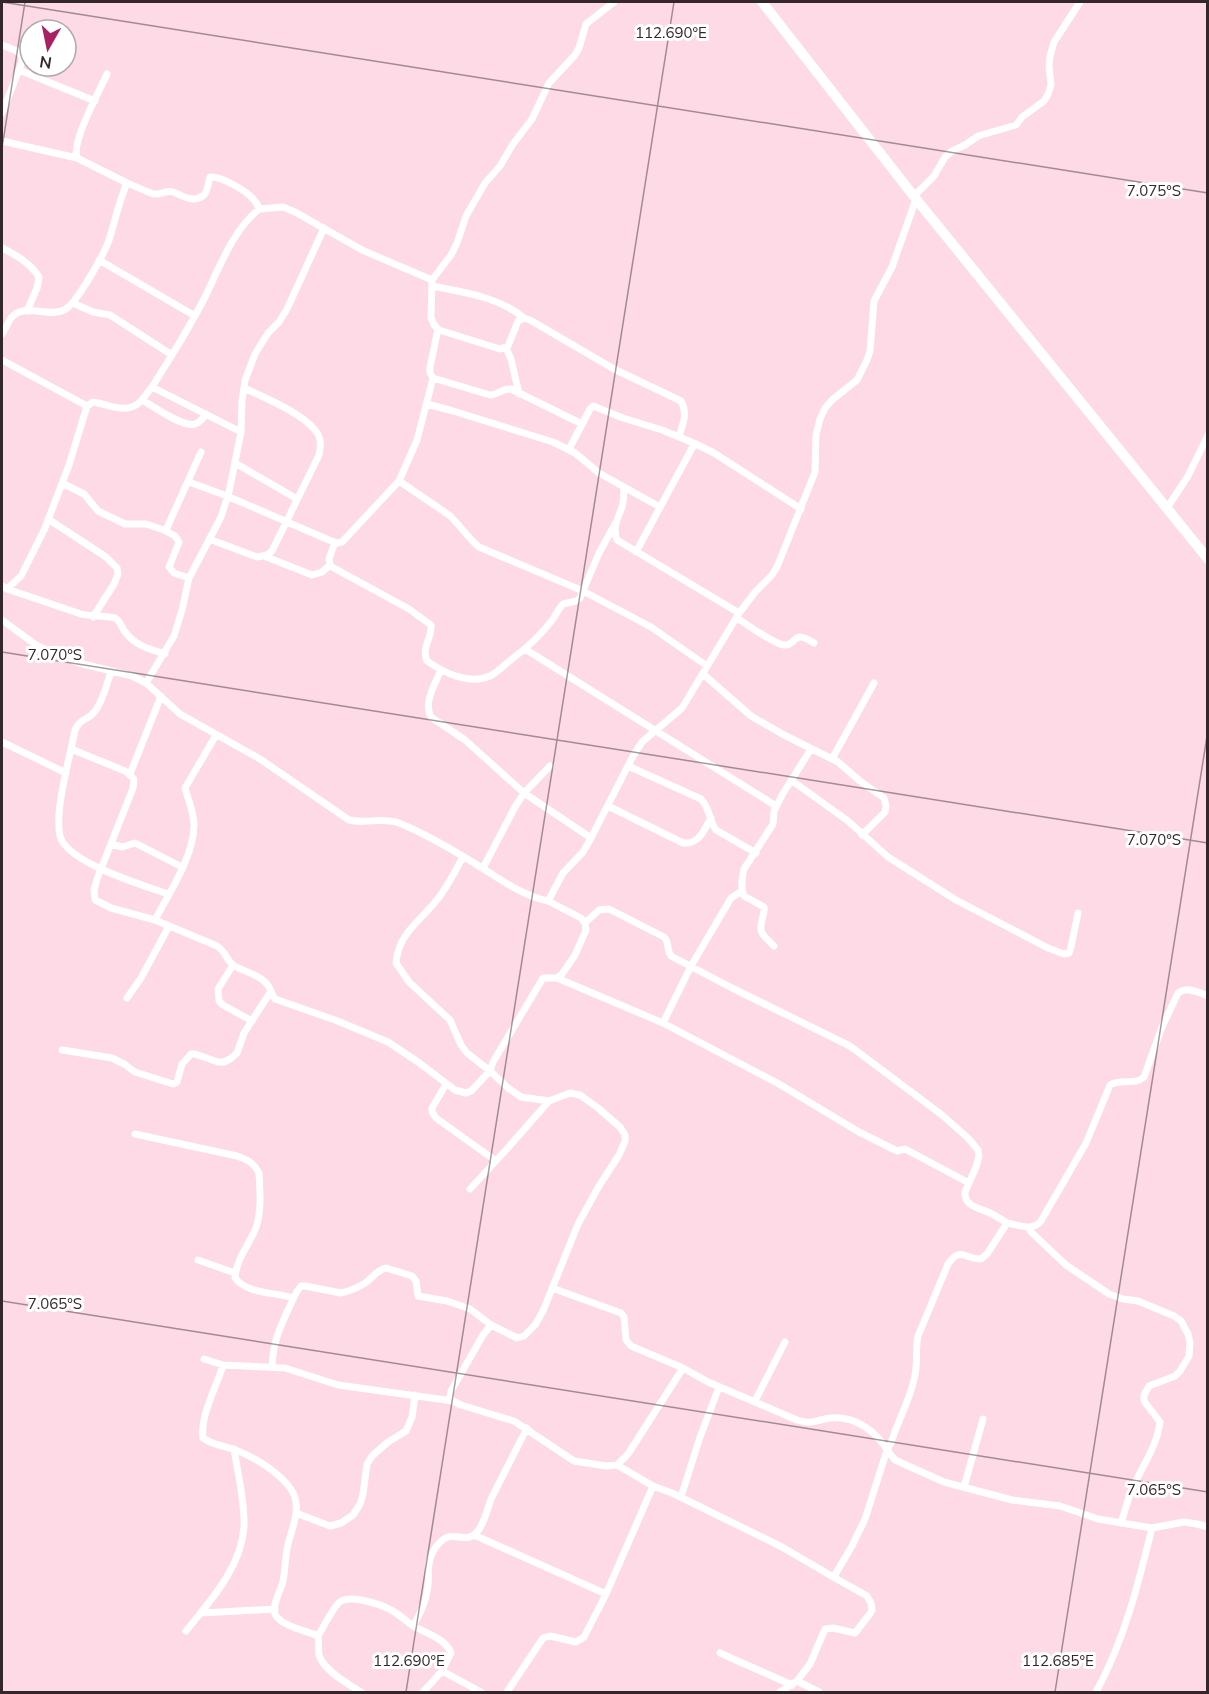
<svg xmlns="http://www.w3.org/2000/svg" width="1209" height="1694" font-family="Mulish,sans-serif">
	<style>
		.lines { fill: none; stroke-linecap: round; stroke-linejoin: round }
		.minor { stroke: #fff; stroke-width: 7 }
		.secondary { stroke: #fff; stroke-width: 10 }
		.ticks { fill: none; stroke: #34272c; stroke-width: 1.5; stroke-opacity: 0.45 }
		.ticks-label { font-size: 15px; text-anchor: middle; fill: #34272c; stroke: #fff; stroke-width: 6; stroke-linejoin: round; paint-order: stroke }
	</style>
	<rect width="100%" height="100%" fill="#fddae5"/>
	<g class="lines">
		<!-- minor -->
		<path class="minor" d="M614,2L586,24L579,48L575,55L549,83L532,119L513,144L500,166L485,183L466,216L457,243L451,255L432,280L431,318L434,325L439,330L500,349L508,346L518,321L524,318L530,320L614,369L681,401C688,413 683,424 679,436
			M2,45L17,51L22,56V62L2,113
			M19,70L95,101
			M107,74C99,92 71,142 77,158L127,183
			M2,141L77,158
			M914,196L934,176L945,157L952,151L965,145L978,136L1016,125L1022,117L1044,101L1048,94L1051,85L1049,67L1050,56L1054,42L1080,2
			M2,248C16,255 30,263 39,277L37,288L27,311
			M99,260L195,316
			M432,286C463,292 499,297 524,318
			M73,303L93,312L110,315L172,355L152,387L241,432
			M2,334C5,329 8,323 11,318C24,302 48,318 64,310C76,305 104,254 109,240C115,221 119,201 127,183C136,186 145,192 154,194C161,195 166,190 173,192C182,195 193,204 204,195C208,191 208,182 210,177C221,176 247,191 254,200C256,202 258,206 259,209
			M506,348L511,359L519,394
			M172,355C183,337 194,318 204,299C219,269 232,231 259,209L283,207L295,212L362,250L432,280
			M2,360L87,406
			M433,378L430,373V367L438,329
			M142,400C153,406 183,428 195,424C201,422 203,418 206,414
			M427,404L453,411L553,442L575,453L599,473L624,487C624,494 624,500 622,507C618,518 612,528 617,540L739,613
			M569,449L590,409L593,406L623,418L662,430L696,444
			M235,463L297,499
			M399,481L449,515C460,525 467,537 479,547L583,591L651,627L707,666
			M189,482L227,496L329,540L337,543L342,542L399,481L417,440L433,378L490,395C498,395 502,388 511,389L582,424
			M62,483L84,494L98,511L125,524H146L164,530L175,536L179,542L169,567L174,573L189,578
			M624,487L660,507
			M1167,508L1188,476L1208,435
			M48,519L106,557L117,568L118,574L114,584L93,617
			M166,530L201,452
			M209,539L257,557L267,555L272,551L319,455C320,450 321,445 320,440C316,418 263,397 244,388
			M335,542L329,559L330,565L332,567L409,609L431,625C432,639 421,647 427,661C444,673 469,685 490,676C497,673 505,664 512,659C528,647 541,635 553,619C556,614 559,608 563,604L576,601L580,598L599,553L616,522
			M636,552L692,448L696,444L714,453L801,509
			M264,556L312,575L322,572L330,565
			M2,586L7,589L21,576L45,528L69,465L87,406L93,402C108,404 126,415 140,402C144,398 148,392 152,387
			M7,589L81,614C88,616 111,616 115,618C120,620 122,629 126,633C136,646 150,649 165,654
			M737,618C746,624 774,644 784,645C798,646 791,628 814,643
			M2,620L36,645L46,650L79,663L132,676L146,683L180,714L260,759L349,820C366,824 382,817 399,823C428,835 455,851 482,868C503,881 523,896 548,901L563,873L583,852L591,838L633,756L642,742L682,708L739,613L756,591L772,575L777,567L815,472L816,435L820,419L825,408L832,400L857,380L867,360L870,351L874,301L892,267L916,199
			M525,649L776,806
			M441,670C435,684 423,703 431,717L465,740L524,793L591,838
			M111,671C107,684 103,701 95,711C88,721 81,717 75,730C70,757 54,811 60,836C67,863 143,885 168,894
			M703,674L751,716L784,735L838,762L860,781L884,798L886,806L885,812L862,835
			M146,683L174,636L182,610L189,578L221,517L229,492L241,432L242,401L245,380L255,354L268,333L279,322L287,309L324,228
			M216,735L185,788C188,800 194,812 194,825C194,856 169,893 155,920L217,946C227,953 225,958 232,964C242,972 257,973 266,983C271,988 271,994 275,999L335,1020L388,1042L418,1062L455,1090L466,1093L471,1091L490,1071L467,1053L461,1045L450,1020L409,982L396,963C398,934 420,921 436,901C447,888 455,871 463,857
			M2,742L66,773
			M71,749L125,771L134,779L133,788L97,879L94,890L95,900L111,908L155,920
			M832,759L874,683
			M628,766L701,799C710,808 709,821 716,830L756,853
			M130,774L161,696
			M791,780L848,821L888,857L956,900L1048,948L1064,954L1069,953L1071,947L1078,913
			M608,806L683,843C700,844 703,831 711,818
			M111,844L122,847L135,843L182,867
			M483,868L515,807L524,793L550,766
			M548,901L581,918L585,923L586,930L575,955L562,974L557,978H543L493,1062L490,1071L508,1088L521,1097L549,1101L570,1093L580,1095L598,1108L620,1127L625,1135V1141L619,1155L599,1186L578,1224L543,1311L535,1325L524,1336L517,1338L491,1325L483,1335L451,1391L450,1397L453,1401L461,1405L514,1421L574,1461L606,1466L617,1465L628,1454L683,1368
			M774,946C770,942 765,938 762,933C758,926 765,915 764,907L744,896C740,888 742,878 744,869L773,824L774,811L782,795L811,749
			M233,965L218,989L219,1001L223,1005L252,1021
			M557,978L663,1023L779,1084L859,1132L897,1151L905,1149L969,1183
			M127,998L141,978L169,926
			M663,1023L691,966L731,898L742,891
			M62,1050L112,1058L124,1064L135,1072L173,1084L177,1082L182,1064L191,1054H195L218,1062H224L230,1059L237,1053L244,1033L271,991
			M446,1084L432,1108V1112L436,1118L496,1161
			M135,1134L237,1156C248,1160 254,1163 259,1173C260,1191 262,1213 255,1230C248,1246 236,1260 235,1278C247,1294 275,1292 293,1298
			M470,1189L505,1151L549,1101
			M1007,1223C1020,1225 1032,1232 1041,1221L1086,1143L1110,1085C1120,1078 1134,1086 1144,1077L1162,1027L1178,993C1187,986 1197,992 1208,996
			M1029,1228L1031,1232L1066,1265L1109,1294L1123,1299L1138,1301L1174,1316L1181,1321L1188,1334L1190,1343L1189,1356L1180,1371L1175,1376L1149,1386L1144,1395V1401L1160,1422C1157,1446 1143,1465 1133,1487C1128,1498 1125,1511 1121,1523
			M198,1260L235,1273
			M552,1288L621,1313L624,1317L626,1340L631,1346L683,1368L708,1382L797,1420C814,1425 815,1420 830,1418C855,1416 875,1430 887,1450L891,1443C898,1420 911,1398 915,1375C918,1361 915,1349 918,1336L948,1264C961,1246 964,1259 981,1259L987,1254L1007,1223C1002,1220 996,1216 990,1213C980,1208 964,1207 965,1192L976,1167L979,1156L978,1150L968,1138L942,1115L850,1046L732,988L671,956C666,950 670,943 664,937L609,909L599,910L585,923
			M204,1359L223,1365L285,1368L338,1385L453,1401
			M223,1365C217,1386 200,1415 203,1438C210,1444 223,1446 233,1449C253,1456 281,1473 292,1491C303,1509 290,1531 287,1549C285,1560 285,1571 283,1581C281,1590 270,1608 276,1616C284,1627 307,1631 318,1636C323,1628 334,1605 341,1601C352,1595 380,1604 391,1610C399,1614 406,1621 413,1626
			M272,1367C273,1344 278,1332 287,1312C292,1303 294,1294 301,1286H305L341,1293C349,1291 358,1288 365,1283C373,1278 376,1270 386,1268L412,1276L416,1281L418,1296L447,1301L470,1309L491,1325
			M755,1401L785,1342
			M617,1465L653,1486L672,1493L782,1547L835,1578
			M964,1487L983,1419
			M681,1497L700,1437L719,1387
			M296,1513L330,1526L341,1523L353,1515L360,1504L363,1494L367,1464L372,1456L388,1442L406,1431L412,1417L415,1395
			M474,1535L606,1594
			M201,1613L275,1609
			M186,1631C210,1601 241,1568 244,1527C245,1502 238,1475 234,1449
			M318,1636C319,1642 318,1649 319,1655C323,1670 349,1685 361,1692
			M720,1653L792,1685
			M442,1671L481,1692
			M797,1681L819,1692
			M423,1692L442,1671L451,1653C446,1639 426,1633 413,1626C419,1616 425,1604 427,1592C431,1575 424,1563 436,1547C452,1525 463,1546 476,1533C484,1525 487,1510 491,1499C503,1475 515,1452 527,1428
			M507,1692L543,1638L550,1636L576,1642L584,1637L606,1594L653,1486
			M780,1692L797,1681L810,1664L825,1629L833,1628L855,1633L869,1615L872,1610L871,1603L867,1596L835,1578L836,1573L852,1546L865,1519L887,1450L895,1460L944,1482L1012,1500L1060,1506L1098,1519L1152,1528L1184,1522L1197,1524L1208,1527
			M1096,1692C1124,1641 1138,1585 1152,1528"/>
		<!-- secondary -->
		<path class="secondary" d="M762,2L916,199L1208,559"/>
	</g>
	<!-- ticks -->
	<path class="ticks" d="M2,2L1208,193M2,148L25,2M2,652L1208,843M2,1301L1208,1492M406,1692L674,2M1055,1692L1208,730"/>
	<g class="ticks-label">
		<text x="671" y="38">112.690°E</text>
		<text x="1154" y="196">7.075°S</text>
		<text x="55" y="660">7.070°S</text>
		<text x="1154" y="845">7.070°S</text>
		<text x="55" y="1309">7.065°S</text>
		<text x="1154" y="1495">7.065°S</text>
		<text x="409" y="1666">112.690°E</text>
		<text x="1058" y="1666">112.685°E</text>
	</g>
	<!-- border -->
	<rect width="1209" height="1694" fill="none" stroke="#34272c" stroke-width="6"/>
	<!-- north arrow -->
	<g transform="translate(48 48) rotate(189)"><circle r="28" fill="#ffffff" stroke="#aea9ab" stroke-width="1.5"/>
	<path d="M0-4.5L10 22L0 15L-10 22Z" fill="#aa2064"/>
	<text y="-9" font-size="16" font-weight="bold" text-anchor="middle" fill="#34272c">N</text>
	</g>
</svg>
